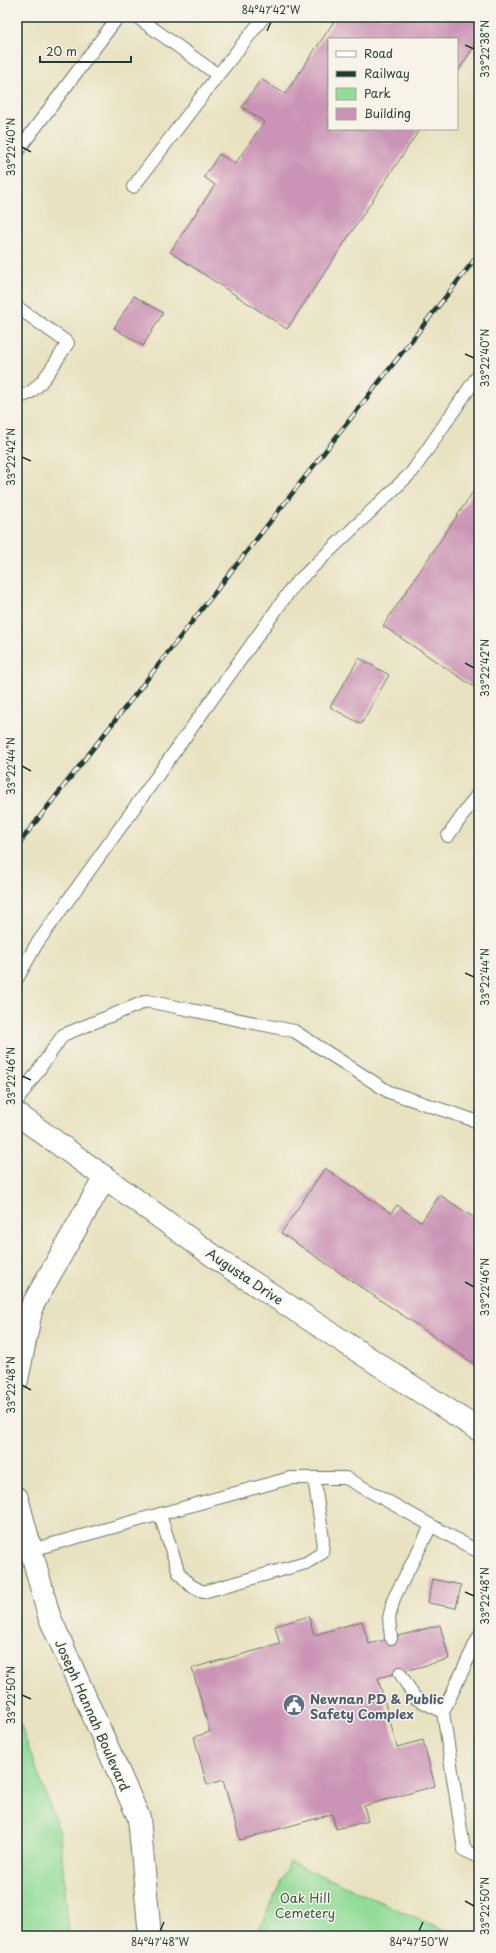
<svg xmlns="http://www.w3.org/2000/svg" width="496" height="1953" font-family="'Playpen Sans',sans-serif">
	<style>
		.green { fill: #92dc98; stroke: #588c66 }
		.building { fill: #cb93b5 }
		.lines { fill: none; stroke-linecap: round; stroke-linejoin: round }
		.lane-casing { stroke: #667765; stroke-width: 14 }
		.street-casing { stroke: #667765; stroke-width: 24 }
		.lane { stroke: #fff; stroke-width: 12 }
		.street { stroke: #fff; stroke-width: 22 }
		.rail-casing { stroke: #1f3d34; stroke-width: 4.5 }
		.rail { stroke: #f7f3e8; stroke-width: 3; stroke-dasharray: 9; stroke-linecap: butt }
		.ticks { fill: none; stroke: #1f3d34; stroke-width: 1.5 }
		.labels { text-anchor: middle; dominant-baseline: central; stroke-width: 3; stroke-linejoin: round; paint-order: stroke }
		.street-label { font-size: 13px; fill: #1f3d34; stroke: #f7f3e8 }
		.service-label { font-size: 13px; font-weight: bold; fill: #4e5e75; stroke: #f7f3e8; text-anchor: start }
		.park-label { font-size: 13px; fill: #365d48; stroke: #f7f3e8 }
		.neatline { fill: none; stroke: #1f3d34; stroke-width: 1.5 }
		.ticks-label { font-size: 10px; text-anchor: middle; fill: #1f3d34 }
	</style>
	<rect width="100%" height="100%" fill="#f7f3e8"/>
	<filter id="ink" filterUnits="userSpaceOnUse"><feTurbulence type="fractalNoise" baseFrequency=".025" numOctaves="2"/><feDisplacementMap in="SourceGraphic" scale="8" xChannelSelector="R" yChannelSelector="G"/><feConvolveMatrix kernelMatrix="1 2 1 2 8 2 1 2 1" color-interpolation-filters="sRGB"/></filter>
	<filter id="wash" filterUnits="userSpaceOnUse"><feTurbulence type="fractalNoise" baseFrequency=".012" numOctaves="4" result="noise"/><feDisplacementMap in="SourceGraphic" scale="16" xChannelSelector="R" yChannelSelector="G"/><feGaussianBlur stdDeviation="0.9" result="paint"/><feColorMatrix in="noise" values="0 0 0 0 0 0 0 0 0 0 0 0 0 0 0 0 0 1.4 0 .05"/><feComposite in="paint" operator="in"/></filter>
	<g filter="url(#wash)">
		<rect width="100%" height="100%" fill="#e9e2c1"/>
		<!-- green -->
		<path class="green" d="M17,1716L60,1833L69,1936H17Z
			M290,1862L458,1936H256Z"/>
		<g id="blocks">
			<!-- building -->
			<path class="building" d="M329,17H479V39L457,73V39H329V129H420L287,329L170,252L215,185L204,177L219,154L235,164L264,122L242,107L261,79L285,94L335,20Z
				M134,296L163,313L143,346L114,328Z
				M479,483V684L476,688L383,626Z
				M359,658L389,675L361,724L330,707Z
				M325,1168L391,1213L397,1205L421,1222L440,1195L479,1221V1367L281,1233Z
				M432,1579L461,1585L456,1608L428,1603Z
				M309,1616L314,1635L362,1621L369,1644L440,1625L449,1659L378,1678L397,1747L423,1740L435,1786L364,1806L368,1821L336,1829L332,1814L240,1840L223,1780L207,1785L194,1737L210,1732L192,1668L280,1644L275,1626Z"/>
		</g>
	</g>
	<g filter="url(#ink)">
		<use href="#blocks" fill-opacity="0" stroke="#667765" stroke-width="1"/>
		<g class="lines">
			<!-- lane casing -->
			<g class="lane-casing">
				<path id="lane" d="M218,75L264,17
					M17,152L118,17
					M133,187L218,75L137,17
					M17,307L68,343C58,357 36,400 17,396
					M448,836L479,792
					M17,979L36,945L294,585L412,472L479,374
					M17,1101L63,1035L147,1001L294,1031L389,1092L479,1122
					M160,1515L179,1573L190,1585L203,1592L306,1563L322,1553L323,1539L314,1478
					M31,1550L290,1478H346L479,1552
					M479,1636L443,1712L464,1850L479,1857
					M391,1638L389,1618L394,1598L431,1526
					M400,1673L415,1698L443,1712"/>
			</g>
			<!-- street casing -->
			<g class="street-casing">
				<path id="street" d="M17,1114L226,1265L479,1430
					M17,1380L32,1306L105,1177
					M17,1498L49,1616L139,1818L150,1936"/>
			</g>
			<!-- lane -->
			<use href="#lane" class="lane"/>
			<!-- street -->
			<use href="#street" class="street"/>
			<!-- rail casing -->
			<g class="rail-casing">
				<path id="rail" d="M17,846L479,254"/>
			</g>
			<!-- rail -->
			<use href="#rail" class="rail"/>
		</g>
	</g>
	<!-- ticks -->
	<path class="ticks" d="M267,31L271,22M465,45L474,49M22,147L31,152M465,354L474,358M22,457L31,461M465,663L474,668M22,766L31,771M465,973L474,977M22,1076L31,1080M465,1282L474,1287M22,1385L31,1390M465,1592L474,1596M22,1695L31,1699M465,1901L474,1906M160,1931L164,1922M419,1931L423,1922"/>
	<!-- icons -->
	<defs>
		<g id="civic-disc" transform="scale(1.15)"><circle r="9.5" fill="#5c6f8a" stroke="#f7f3e8"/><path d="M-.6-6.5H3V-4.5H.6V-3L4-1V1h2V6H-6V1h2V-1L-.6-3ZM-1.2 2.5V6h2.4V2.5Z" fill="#fff"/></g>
	</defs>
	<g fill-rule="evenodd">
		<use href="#civic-disc" x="294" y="1705"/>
	</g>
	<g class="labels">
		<!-- street labels -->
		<g class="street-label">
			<text transform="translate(245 1276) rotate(34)">Augusta Drive</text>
			<text transform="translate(93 1715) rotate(66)">Joseph Hannah Boulevard</text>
		</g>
		<!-- service labels -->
		<g class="service-label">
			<text x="310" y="1698">Newnan PD &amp; Public<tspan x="310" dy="15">Safety Complex</tspan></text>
		</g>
		<!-- park labels -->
		<g class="park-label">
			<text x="305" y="1897">Oak Hill<tspan x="305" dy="15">Cemetery</tspan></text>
		</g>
	</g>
	<!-- margin -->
	<rect width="496" height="1953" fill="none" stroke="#f7f3e8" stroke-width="44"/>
	<!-- legend -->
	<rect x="328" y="38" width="130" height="92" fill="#f7f3e8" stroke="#a1aaa0"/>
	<rect x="336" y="51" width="20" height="6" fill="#ffffff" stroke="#a1aaa0"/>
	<text x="364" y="58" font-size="12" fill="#1f3d34">Road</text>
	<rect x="336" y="71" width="20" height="6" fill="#1f3d34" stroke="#a1aaa0"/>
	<text x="364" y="78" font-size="12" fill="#1f3d34">Railway</text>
	<rect x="336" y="88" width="20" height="12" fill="#92dc98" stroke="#a1aaa0"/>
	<text x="364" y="98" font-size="12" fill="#1f3d34">Park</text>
	<rect x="336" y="108" width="20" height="12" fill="#cb93b5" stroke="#a1aaa0"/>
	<text x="364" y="118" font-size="12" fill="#1f3d34">Building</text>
	<!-- scale -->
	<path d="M40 56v6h91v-6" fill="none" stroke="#1f3d34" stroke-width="2"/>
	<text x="46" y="56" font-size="12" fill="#1f3d34" stroke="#f7f3e8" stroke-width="3" paint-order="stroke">20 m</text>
	<rect x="22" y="22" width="452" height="1909" class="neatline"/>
	<g class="ticks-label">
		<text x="271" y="14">84°47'42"W</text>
		<text transform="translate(485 49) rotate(-90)" y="4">33°22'38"N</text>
		<text transform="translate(11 147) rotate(-90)" y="4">33°22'40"N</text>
		<text transform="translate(485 358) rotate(-90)" y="4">33°22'40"N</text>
		<text transform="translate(11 457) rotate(-90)" y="4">33°22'42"N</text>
		<text transform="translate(485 668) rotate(-90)" y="4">33°22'42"N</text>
		<text transform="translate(11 766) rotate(-90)" y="4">33°22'44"N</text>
		<text transform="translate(485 977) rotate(-90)" y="4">33°22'44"N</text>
		<text transform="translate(11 1076) rotate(-90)" y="4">33°22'46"N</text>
		<text transform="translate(485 1287) rotate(-90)" y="4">33°22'46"N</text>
		<text transform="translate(11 1385) rotate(-90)" y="4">33°22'48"N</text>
		<text transform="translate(485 1596) rotate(-90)" y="4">33°22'48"N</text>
		<text transform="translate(11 1695) rotate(-90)" y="4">33°22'50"N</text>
		<text transform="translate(485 1906) rotate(-90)" y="4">33°22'50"N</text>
		<text x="160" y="1946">84°47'48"W</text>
		<text x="419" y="1946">84°47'50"W</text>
	</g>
</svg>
